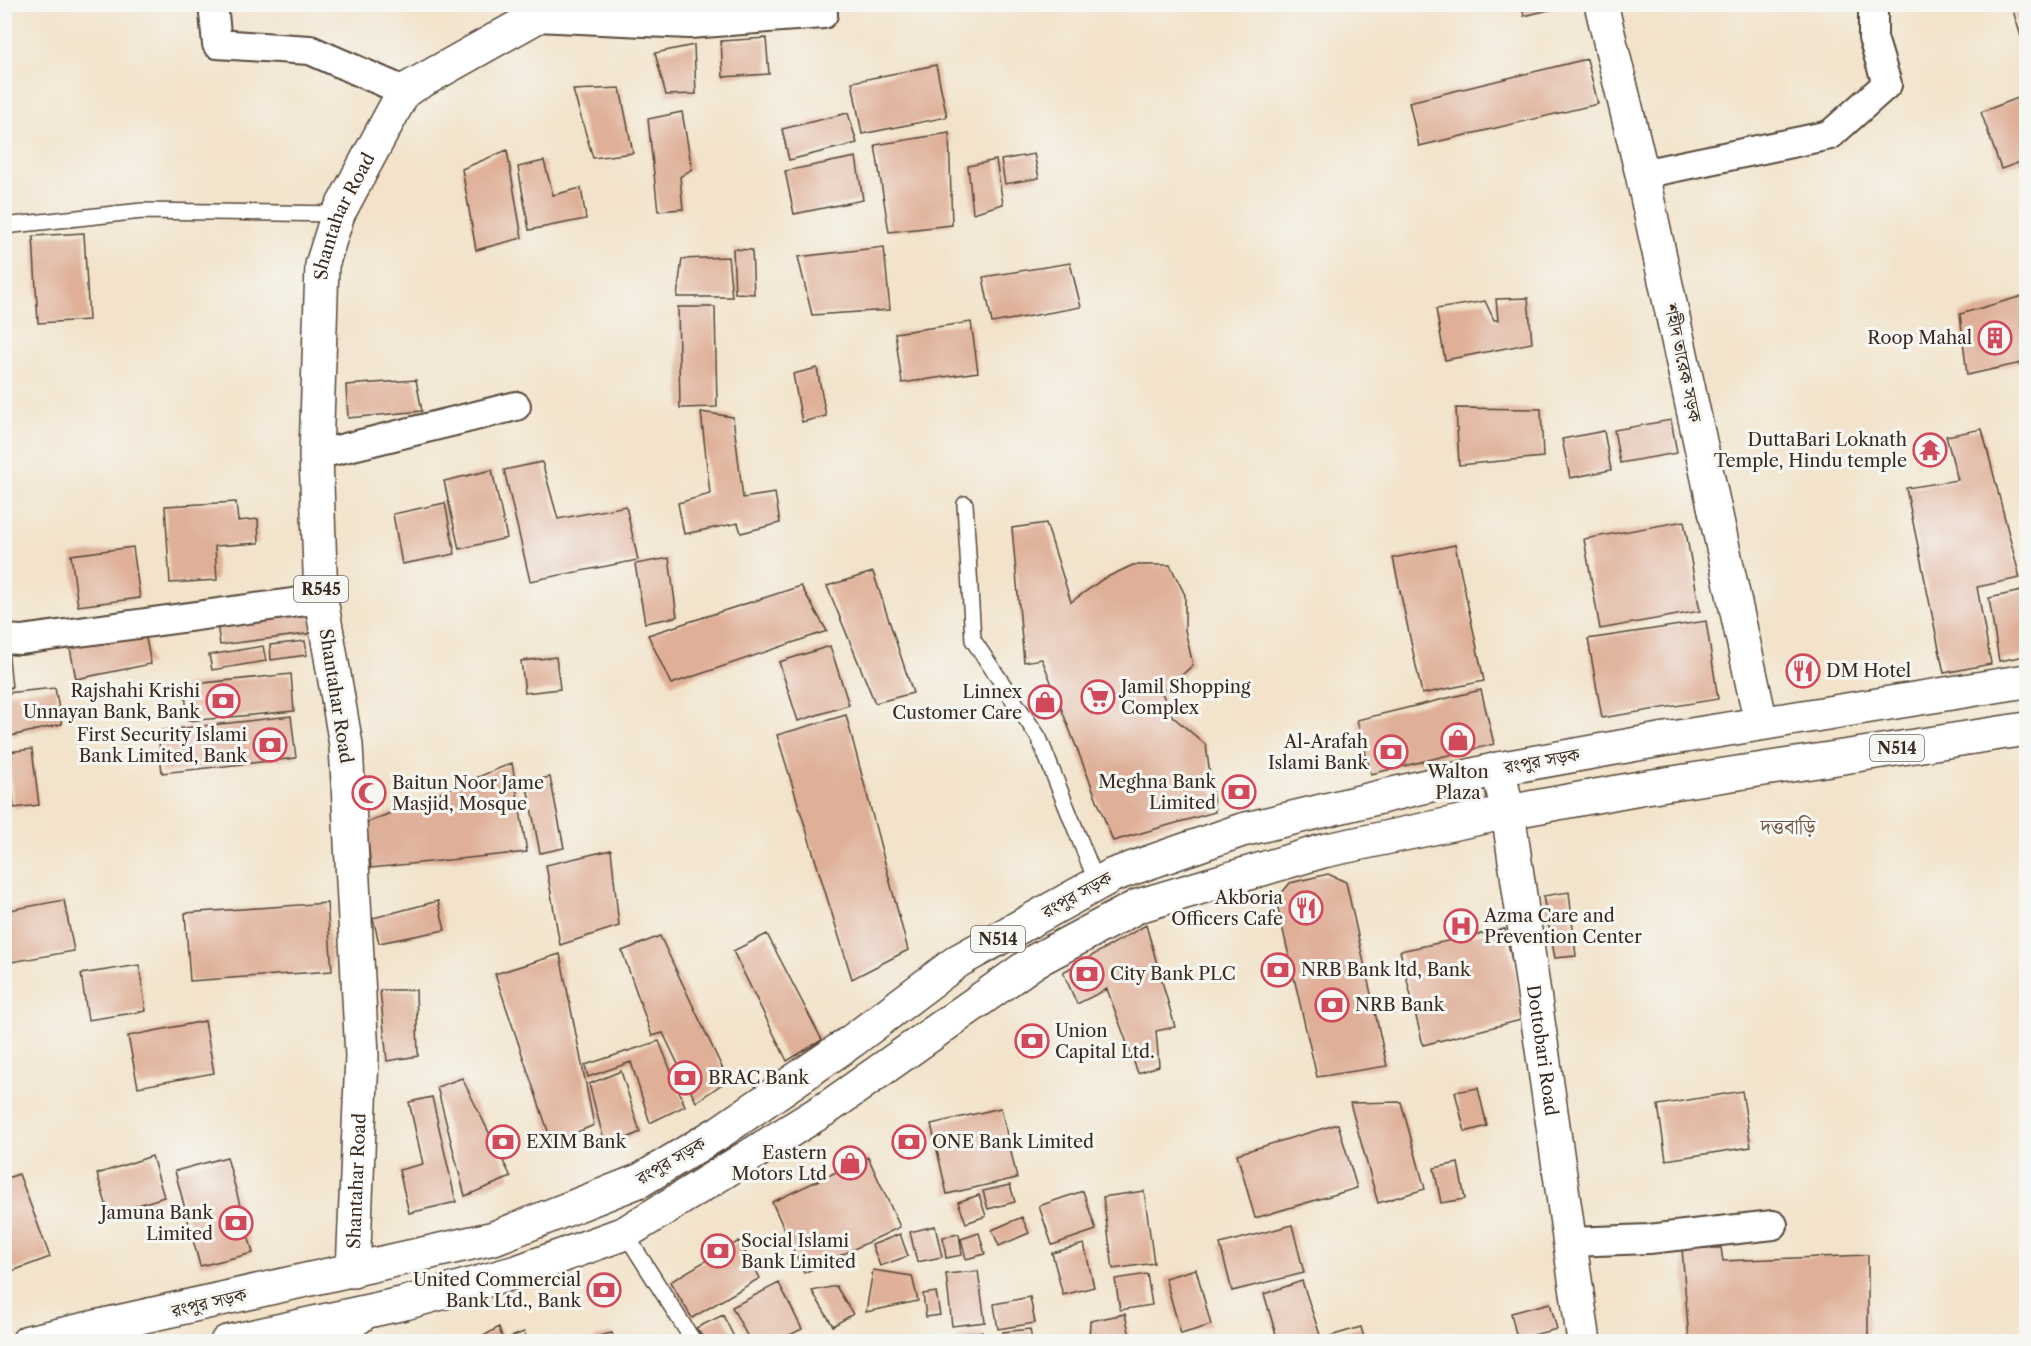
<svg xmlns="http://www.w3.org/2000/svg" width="2031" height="1346" font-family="'Libre Caslon Text','Noto Serif Bengali',serif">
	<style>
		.building { fill: #dfaf97 }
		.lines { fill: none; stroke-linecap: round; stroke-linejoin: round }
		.lane-casing { stroke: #564638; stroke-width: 18 }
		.street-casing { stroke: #564638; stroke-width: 32 }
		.secondary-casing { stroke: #564638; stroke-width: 36 }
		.primary-casing { stroke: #564638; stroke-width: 36 }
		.highway-casing { stroke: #564638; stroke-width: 36 }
		.lane { stroke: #fff; stroke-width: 15 }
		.street { stroke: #fff; stroke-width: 28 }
		.secondary { stroke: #fff; stroke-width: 33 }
		.primary { stroke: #fff; stroke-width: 33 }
		.highway { stroke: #fff; stroke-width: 33 }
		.labels { text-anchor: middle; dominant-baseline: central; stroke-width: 6; stroke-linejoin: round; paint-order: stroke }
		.shield { fill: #f6f6f2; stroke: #73675e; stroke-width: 1.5 }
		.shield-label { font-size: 16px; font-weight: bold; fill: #3b2a1e }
		.street-label { font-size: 18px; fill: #3b2a1e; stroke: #f6f6f2 }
		.poi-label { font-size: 18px; fill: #3b2a1e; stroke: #f6f6f2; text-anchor: start }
		.neighbourhood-label { font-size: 20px; fill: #745948; stroke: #f6f6f2 }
	</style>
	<rect width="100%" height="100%" fill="#f6f6f2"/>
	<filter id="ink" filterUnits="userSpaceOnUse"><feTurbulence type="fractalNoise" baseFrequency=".0167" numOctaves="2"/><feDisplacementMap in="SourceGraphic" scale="12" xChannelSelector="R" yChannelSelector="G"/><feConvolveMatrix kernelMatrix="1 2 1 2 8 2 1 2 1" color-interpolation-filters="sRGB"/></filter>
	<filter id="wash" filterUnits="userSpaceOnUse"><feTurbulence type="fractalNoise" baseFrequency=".008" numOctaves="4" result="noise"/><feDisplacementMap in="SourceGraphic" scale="24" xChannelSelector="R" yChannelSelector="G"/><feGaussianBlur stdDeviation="1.35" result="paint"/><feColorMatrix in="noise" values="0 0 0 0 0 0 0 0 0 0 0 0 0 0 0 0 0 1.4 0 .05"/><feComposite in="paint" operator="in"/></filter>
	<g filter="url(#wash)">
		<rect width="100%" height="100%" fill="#f2e3ca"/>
		<g id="blocks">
			<!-- building -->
			<path class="building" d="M1521,4H1569V5L1524,16Z
				M2011,4H2026V53Z
				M766,38L769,74L723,77L721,41Z
				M694,45L696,94L666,95L655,53Z
				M1587,59L1598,104L1419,146L1409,102Z
				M936,65L947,117L862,134L852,82Z
				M620,88L633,153L593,158L573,90Z
				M2026,95V160L2001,169L1981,112Z
				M682,112L692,169L680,177L683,209L658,211L648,119Z
				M848,113L857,143L789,160L782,129Z
				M949,133L952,225L889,232L875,145Z
				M507,150L522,238L476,250L462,169Z
				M1034,154L1039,178L1005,184L1001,160Z
				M856,157L863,200L794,214L785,171Z
				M996,160L1003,204L973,213L968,166Z
				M544,161L553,195L581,188L586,219L529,230L518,167Z
				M84,233L89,320L38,323L33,236Z
				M884,247L890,310L812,315L798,257Z
				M733,249L752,250L754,294L735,293Z
				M728,257L732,297H677L682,259Z
				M1070,263L1081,307L992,323L983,277Z
				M2026,295V362L1967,375L1960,314Z
				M1528,298L1532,343L1445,360L1436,309L1485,301L1494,320H1498L1496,299Z
				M678,307H715L717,407L680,408Z
				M971,322L978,372L902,383L895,333Z
				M817,368L826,416L802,422L793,374Z
				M416,380L422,411L348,418L346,385Z
				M1456,408L1541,409L1543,457L1459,465Z
				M701,412L733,417L743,498L775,493L780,523L741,533L738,523L684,534L678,503L710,494Z
				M1671,420L1677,453L1620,463L1614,430Z
				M1982,429L2020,578L1977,587L1991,664L1944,673L1906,488L1958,480L1946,436Z
				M1604,431L1611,470L1570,478L1562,439Z
				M542,462L558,519L626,506L638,560L530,581L504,470Z
				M492,470L507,538L459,549L444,481Z
				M236,502L238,521L258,519L259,543L215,546L217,580L170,583L165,506Z
				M445,503L455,554L402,564L393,514Z
				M1684,521L1700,611L1600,629L1584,539Z
				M1046,523L1071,602L1103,579L1133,565H1170L1185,595V630L1193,665L1162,693L1172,716L1206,745L1215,812L1113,841L1042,659L1024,662L1012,528Z
				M1455,545L1484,681L1422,694L1393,558Z
				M133,547L140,598L78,606L71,555Z
				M669,558L677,617L645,623L635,564Z
				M873,572L913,693L875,703L827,586Z
				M801,586L827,631L671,684L648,635Z
				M2026,590V656L1999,661L1989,598Z
				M310,603L314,633L220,645L216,616Z
				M1706,621L1718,699L1602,718L1588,639Z
				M144,628L151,664L76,679L69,643Z
				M305,641L307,655L271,660L270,645Z
				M263,646L266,661L212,670L209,655Z
				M830,646L849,705L798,721L779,662Z
				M4,657H9L12,687L4,691Z
				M556,657L560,689L525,693L521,661Z
				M291,674L294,711L188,721L184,685Z
				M55,688L62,724L11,736L6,693Z
				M1481,690L1494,744L1371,774L1357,720Z
				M846,715L908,950L852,979L777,735Z
				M291,716L296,758L162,773L158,731Z
				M32,749L39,805L14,808L8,752Z
				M512,763L527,852L371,868L366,823Z
				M550,777L564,848L540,853L526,782Z
				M611,850L619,926L560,945L546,865Z
				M1328,874L1346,882L1387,1066L1317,1077L1276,900L1290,883Z
				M1569,892L1576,956L1555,958L1543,896Z
				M64,900L74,951L12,962L4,911Z
				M438,901L445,930L379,943L373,918Z
				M327,903L332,971L190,981L185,913Z
				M1146,925L1175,1027L1156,1031L1159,1066L1138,1073L1107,989L1077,1004L1063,972Z
				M1505,929L1525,1019L1423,1045L1400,951Z
				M767,934L822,1040L787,1061L733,951Z
				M660,936L728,1080L696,1102L663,1033L652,1036L622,951Z
				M560,954L594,1125L552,1143L495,974Z
				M139,965L146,1011L88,1020L81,974Z
				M380,990H416L418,1056L387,1061Z
				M205,1021L214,1073L138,1087L128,1036Z
				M659,1041L685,1106L650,1123L631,1062L588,1077L585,1065Z
				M621,1071L640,1132L606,1148L589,1084Z
				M462,1078L511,1177L465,1196L437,1087Z
				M1478,1088L1487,1126L1465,1132L1455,1092Z
				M1742,1091L1751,1147L1666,1160L1658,1105Z
				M432,1097L456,1202L409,1213L399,1170L423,1164L409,1102Z
				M1401,1102L1425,1189L1378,1203L1350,1103Z
				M1001,1108L1017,1178L947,1194L931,1124Z
				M1338,1124L1357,1188L1255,1218L1237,1154Z
				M152,1156L164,1197L109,1214L97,1174Z
				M227,1157L253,1253L200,1266L175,1171Z
				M868,1157L900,1227L804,1273L772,1202Z
				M1458,1163L1465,1199L1441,1203L1434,1168Z
				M19,1174L50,1257L7,1273L4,1266V1179Z
				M1010,1185L1015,1202L988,1209L983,1191Z
				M1083,1191L1096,1230L1052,1245L1039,1206Z
				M1144,1191L1154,1263L1113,1269L1103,1197Z
				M979,1195L986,1216L966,1223L958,1202Z
				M1022,1217L1029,1233L999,1246L992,1230Z
				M1292,1225L1304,1273L1232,1291L1220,1244Z
				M935,1226L942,1257L917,1262L910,1232Z
				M979,1233L985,1254L966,1259L961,1239Z
				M900,1234L908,1256L880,1266L872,1245Z
				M959,1234L962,1255L946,1258L943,1237Z
				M739,1241L760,1278L692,1318L670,1282Z
				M1084,1244L1094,1287L1063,1295L1052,1253Z
				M1682,1248H1721L1723,1261L1868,1255V1338L1689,1341Z
				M1196,1269L1211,1325L1181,1334L1165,1278Z
				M873,1270L912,1276L918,1301L866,1312Z
				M978,1271L985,1322L952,1326L946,1274Z
				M1147,1274L1152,1305L1120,1310L1115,1279Z
				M1302,1281L1322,1341H1278L1264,1294Z
				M779,1283L802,1329L778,1341H750L732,1307Z
				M836,1286L853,1314L833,1326L812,1291Z
				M936,1292L940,1315L926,1317L923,1294Z
				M1030,1297L1035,1323L998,1329L994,1304Z
				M1550,1303L1557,1329L1517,1339L1511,1313Z
				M1125,1314L1131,1341H1089L1090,1321Z
				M723,1315L736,1341H706L696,1328Z
				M499,1327L503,1341H475Z
				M1361,1327L1365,1341H1331L1330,1336Z
				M1030,1329L1032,1341H1004L1003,1332Z
				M524,1332L528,1341H509L508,1338Z
				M982,1332V1341H958V1334Z
				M612,1333L614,1341H595L594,1337Z"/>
		</g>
	</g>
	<g filter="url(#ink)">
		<use href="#blocks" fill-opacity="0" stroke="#564638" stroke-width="1.5"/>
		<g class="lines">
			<!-- lane casing -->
			<g class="lane-casing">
				<path id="lane" d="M4,226L142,211L338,214
					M965,504L973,640L1039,738L1097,883
					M625,1233L694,1342"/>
			</g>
			<!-- street casing -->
			<g class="street-casing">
				<path id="street" d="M213,4L217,44L310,50L404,91
					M536,17L689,24L823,14
					M1642,174L1830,135L1887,84L1873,38V4
					M316,455L516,406
					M4,639L21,640L321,599
					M1570,1242L1649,1239L1773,1225"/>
			</g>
			<!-- secondary casing -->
			<g class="secondary-casing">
				<g id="secondary">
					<path d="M1601,4L1642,174L1761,723"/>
					<path id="s1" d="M1498,769L1508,812L1584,1342"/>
					<path d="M325,1342L364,1313"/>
				</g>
			</g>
			<!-- primary casing -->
			<g class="primary-casing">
				<g id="primary">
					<path id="s2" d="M353,1271L362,1056L346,745L321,599L316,455L322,265L338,214L404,91L536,17L546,4"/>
				</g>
			</g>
			<!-- highway casing -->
			<g class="highway-casing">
				<path id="highway" d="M28,1342L494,1238L641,1180L720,1132L852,1041L958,961L1113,875L1242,830L1498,769L1654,741L2026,681
					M227,1342L405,1303L517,1272L625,1233L830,1106L1035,961L1138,906L1323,851L1508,812L1640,788L2026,729"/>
			</g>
			<!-- lane -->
			<use href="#lane" class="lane"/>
			<!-- street -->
			<use href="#street" class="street"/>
			<!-- secondary -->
			<use href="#secondary" class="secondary"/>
			<!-- primary -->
			<use href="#primary" class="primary"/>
			<!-- highway -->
			<use href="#highway" class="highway"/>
		</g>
	</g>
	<!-- icons -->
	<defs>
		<g id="building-ring" transform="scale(1.725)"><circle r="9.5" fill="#f6f6f2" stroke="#d1495b" stroke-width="1.5"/><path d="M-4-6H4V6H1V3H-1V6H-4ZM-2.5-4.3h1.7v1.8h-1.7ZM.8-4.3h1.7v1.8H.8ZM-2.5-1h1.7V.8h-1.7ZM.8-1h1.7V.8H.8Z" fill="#d1495b"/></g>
		<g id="temple-ring" transform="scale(1.725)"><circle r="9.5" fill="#f6f6f2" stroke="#d1495b" stroke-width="1.5"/><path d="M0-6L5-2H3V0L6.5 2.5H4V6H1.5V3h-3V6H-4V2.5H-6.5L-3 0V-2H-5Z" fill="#d1495b"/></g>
		<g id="restaurant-ring" transform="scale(1.725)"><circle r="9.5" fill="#f6f6f2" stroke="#d1495b" stroke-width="1.5"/><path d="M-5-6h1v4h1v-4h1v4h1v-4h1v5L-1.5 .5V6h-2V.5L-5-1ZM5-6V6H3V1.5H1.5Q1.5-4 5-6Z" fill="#d1495b"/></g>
		<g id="supermarket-ring" transform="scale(1.725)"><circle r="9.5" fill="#f6f6f2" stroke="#d1495b" stroke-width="1.5"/><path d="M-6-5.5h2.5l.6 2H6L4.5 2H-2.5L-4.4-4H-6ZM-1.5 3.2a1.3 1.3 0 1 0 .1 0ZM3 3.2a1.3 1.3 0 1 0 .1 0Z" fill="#d1495b"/></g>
		<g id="bank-ring" transform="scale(1.725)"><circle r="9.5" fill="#f6f6f2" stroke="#d1495b" stroke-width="1.5"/><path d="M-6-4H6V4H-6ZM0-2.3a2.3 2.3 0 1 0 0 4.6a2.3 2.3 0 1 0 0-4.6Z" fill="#d1495b"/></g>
		<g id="shop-ring" transform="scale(1.725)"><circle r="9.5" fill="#f6f6f2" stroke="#d1495b" stroke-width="1.5"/><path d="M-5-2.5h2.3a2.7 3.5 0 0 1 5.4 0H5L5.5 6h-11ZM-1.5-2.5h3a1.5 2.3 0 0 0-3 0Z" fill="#d1495b"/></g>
		<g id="mosque-ring" transform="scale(1.725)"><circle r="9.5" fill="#f6f6f2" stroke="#d1495b" stroke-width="1.5"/><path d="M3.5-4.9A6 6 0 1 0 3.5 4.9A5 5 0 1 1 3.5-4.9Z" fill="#d1495b"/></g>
		<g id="hospital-ring" transform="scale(1.725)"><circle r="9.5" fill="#f6f6f2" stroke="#d1495b" stroke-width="1.5"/><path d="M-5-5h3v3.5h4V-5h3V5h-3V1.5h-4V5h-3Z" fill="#d1495b"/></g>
	</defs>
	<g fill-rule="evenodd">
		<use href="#building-ring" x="1995" y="338"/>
		<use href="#temple-ring" x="1930" y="450"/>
		<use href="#restaurant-ring" x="1803" y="671"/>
		<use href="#supermarket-ring" x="1098" y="697"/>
		<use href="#bank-ring" x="223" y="701"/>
		<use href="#shop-ring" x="1045" y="702"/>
		<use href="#shop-ring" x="1458" y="740"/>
		<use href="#bank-ring" x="270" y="745"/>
		<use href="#bank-ring" x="1391" y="752"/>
		<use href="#bank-ring" x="1239" y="792"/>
		<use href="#mosque-ring" x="369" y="793"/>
		<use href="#restaurant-ring" x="1306" y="908"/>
		<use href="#hospital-ring" x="1461" y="926"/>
		<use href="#bank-ring" x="1278" y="970"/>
		<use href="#bank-ring" x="1087" y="974"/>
		<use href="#bank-ring" x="1332" y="1005"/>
		<use href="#bank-ring" x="1032" y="1041"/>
		<use href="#bank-ring" x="685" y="1078"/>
		<use href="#bank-ring" x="503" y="1142"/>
		<use href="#bank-ring" x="909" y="1142"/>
		<use href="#shop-ring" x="850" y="1163"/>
		<use href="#bank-ring" x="236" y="1223"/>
		<use href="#bank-ring" x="718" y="1251"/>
		<use href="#bank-ring" x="604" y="1290"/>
	</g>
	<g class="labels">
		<!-- shield labels -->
		<g class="shield">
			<rect x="294" y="576" width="54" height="26" rx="4.5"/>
			<rect x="1870" y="735" width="54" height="26" rx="4.5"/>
			<rect x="971" y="926" width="54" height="26" rx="4.5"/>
		</g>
		<g class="shield-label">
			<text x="321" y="589">R545</text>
			<text x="1897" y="748">N514</text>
			<text x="998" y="939">N514</text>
		</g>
		<!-- street labels -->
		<g class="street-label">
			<text stroke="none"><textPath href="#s2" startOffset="1062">Shantahar Road</textPath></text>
			<text transform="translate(1683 363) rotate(78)">শহীদ তারেক সড়ক</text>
			<text transform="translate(336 696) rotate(81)">Shantahar Road</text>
			<text transform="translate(1542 761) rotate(-10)">রংপুর সড়ক</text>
			<text transform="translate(1077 895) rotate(-29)">রংপুর সড়ক</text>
			<text stroke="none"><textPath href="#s1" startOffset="285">Dottobari Road</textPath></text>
			<text transform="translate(671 1161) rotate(-30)">রংপুর সড়ক</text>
			<text stroke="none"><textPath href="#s2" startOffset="90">Shantahar Road</textPath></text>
			<text transform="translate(209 1303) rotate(-13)">রংপুর সড়ক</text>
		</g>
		<!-- poi labels -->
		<g class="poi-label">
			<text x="1972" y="338" text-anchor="end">Roop Mahal</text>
			<text x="1907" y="440" text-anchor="end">DuttaBari Loknath<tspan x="1907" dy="21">Temple, Hindu temple</tspan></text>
			<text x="1826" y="671">DM Hotel</text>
			<text x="1121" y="687">Jamil Shopping<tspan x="1121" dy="21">Complex</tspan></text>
			<text x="200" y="691" text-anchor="end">Rajshahi Krishi<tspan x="200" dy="21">Unnayan Bank, Bank</tspan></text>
			<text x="1022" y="692" text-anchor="end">Linnex<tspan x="1022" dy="21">Customer Care</tspan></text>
			<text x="247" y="735" text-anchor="end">First Security Islami<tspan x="247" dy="21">Bank Limited, Bank</tspan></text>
			<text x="1368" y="742" text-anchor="end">Al-Arafah<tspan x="1368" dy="21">Islami Bank</tspan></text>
			<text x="1458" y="772" text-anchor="middle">Walton<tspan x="1458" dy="21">Plaza</tspan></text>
			<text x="1216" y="782" text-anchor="end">Meghna Bank<tspan x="1216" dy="21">Limited</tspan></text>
			<text x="392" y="783">Baitun Noor Jame<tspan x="392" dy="21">Masjid, Mosque</tspan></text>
			<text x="1283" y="898" text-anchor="end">Akboria<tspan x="1283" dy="21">Officers Cafe</tspan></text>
			<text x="1484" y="916">Azma Care and<tspan x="1484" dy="21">Prevention Center</tspan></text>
			<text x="1301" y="970">NRB Bank ltd, Bank</text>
			<text x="1110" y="974">City Bank PLC</text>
			<text x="1355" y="1005">NRB Bank</text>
			<text x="1055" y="1031">Union<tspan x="1055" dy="21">Capital Ltd.</tspan></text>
			<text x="708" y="1078">BRAC Bank</text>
			<text x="526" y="1142">EXIM Bank</text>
			<text x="932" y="1142">ONE Bank Limited</text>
			<text x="827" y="1153" text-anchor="end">Eastern<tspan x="827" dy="21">Motors Ltd</tspan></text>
			<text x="213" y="1213" text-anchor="end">Jamuna Bank<tspan x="213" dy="21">Limited</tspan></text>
			<text x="741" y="1241">Social Islami<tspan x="741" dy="21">Bank Limited</tspan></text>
			<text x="581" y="1280" text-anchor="end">United Commercial<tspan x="581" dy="21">Bank Ltd., Bank</tspan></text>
		</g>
		<!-- neighbourhood labels -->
		<g class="neighbourhood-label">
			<text x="1788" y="827">দত্তবাড়ি</text>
		</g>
	</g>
	<!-- margin -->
	<rect width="2031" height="1346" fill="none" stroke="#f6f6f2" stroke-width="24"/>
</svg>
